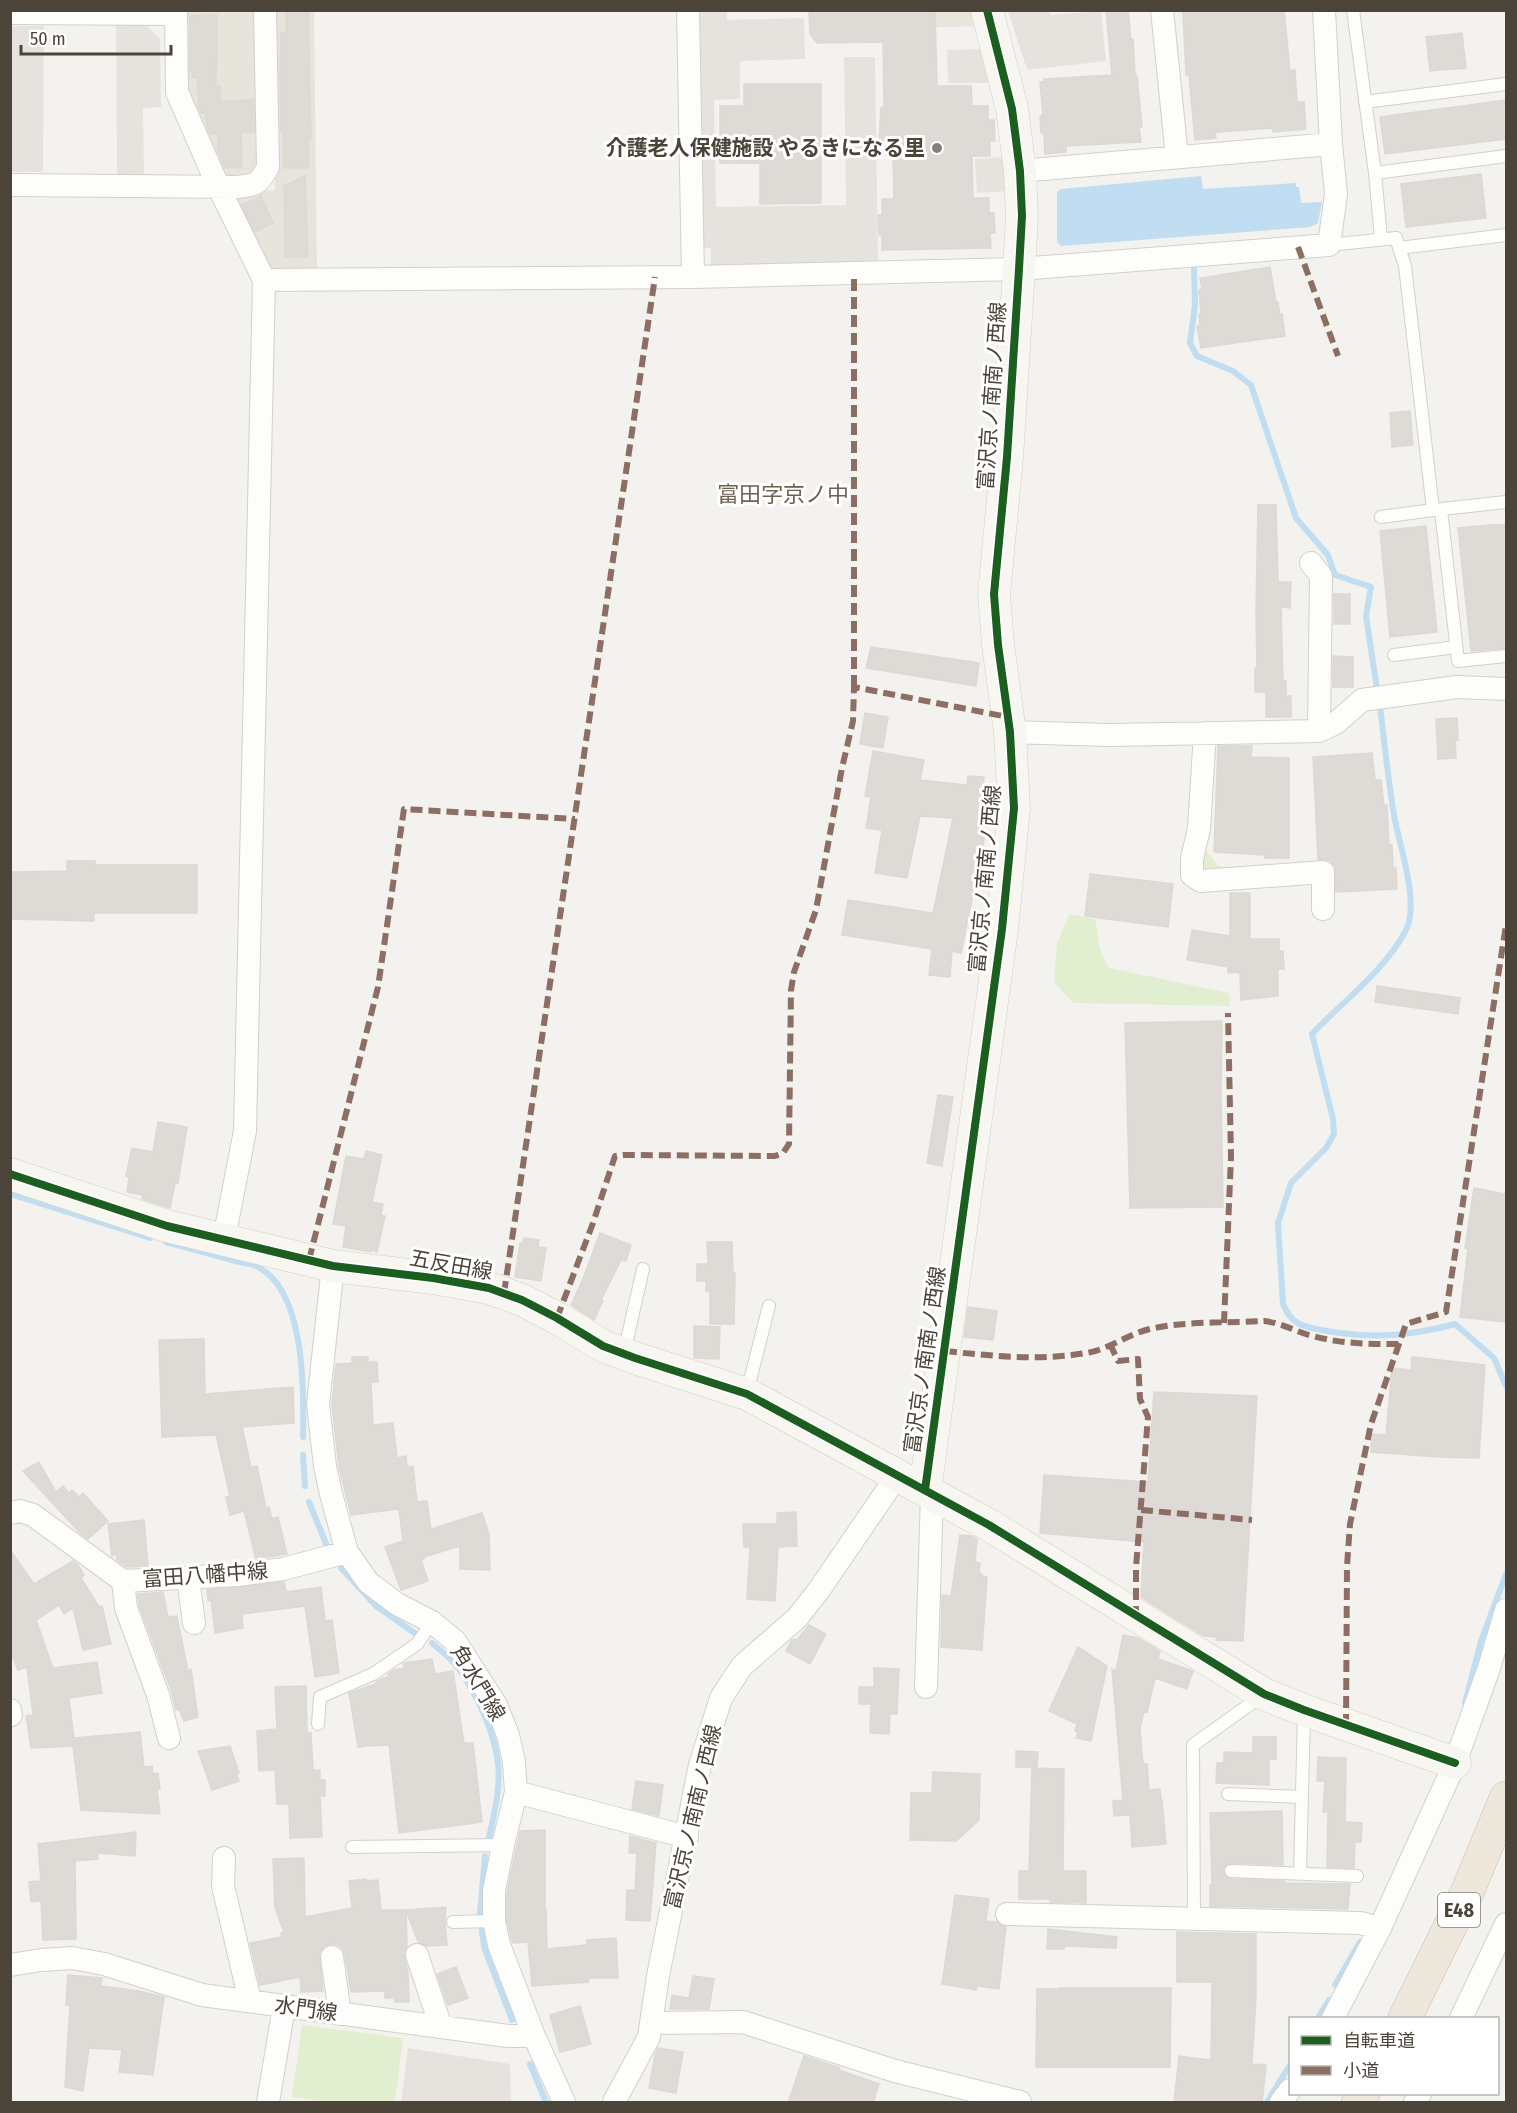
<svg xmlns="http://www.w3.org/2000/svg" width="1517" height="2113" font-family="'Fira Sans Condensed','Noto Sans JP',sans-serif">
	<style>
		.residential { fill: #e7e4dc }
		.education { fill: #eae5da }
		.green { fill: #e1eecf }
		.parking { fill: #e6e3df }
		.water { fill: #c0ddf1 }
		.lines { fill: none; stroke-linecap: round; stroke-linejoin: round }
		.stream { stroke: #c0ddf1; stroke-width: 6 }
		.building { fill: #dedbd6; stroke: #dcd9d4; stroke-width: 1.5 }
		.lane-casing { stroke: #d2d0cb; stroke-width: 14 }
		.street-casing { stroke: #d2d0cb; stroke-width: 24 }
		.secondary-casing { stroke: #d3cfc5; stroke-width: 33 }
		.highway-casing { stroke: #ccbfa9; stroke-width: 34 }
		.lane { stroke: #fdfdfc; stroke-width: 12 }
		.street { stroke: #fdfdfc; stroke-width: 22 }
		.secondary { stroke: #f7f6f1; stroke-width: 32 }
		.highway { stroke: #ede8db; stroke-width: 33 }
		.quiet { stroke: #8d6e63; stroke-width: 6; stroke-dasharray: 12 6; stroke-linecap: butt }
		.cycleway-casing { stroke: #fff; stroke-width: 11 }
		.cycleway { stroke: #1b5e20; stroke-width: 8 }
		.poi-dot { fill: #868178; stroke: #fff; stroke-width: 2 }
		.labels { text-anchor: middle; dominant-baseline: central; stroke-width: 6; stroke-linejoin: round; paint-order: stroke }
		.shield { fill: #fff; stroke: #817c74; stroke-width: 1.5 }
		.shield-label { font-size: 20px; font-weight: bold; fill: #4b4439 }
		.poi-label { font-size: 21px; font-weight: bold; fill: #4b4439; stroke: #fff; text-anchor: end }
		.street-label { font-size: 21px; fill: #4b4439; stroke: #fff }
		.neighbourhood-label { font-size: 22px; fill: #6e6250; stroke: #fff }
	</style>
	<rect width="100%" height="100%" fill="#f4f2ee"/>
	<!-- residential -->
	<path class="residential" d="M185,11H257L261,163L249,176L222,177L186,91Z
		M273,11H314L317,273L269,272L236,198L244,192L275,190Z"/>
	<!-- education -->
	<path class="education" d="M875,11H973L980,26L876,29Z"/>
	<!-- green -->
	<path class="green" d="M1213,751L1206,850L1218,866L1224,867V875L1201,878Z
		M1069,914L1095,919L1100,950L1109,968L1229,993L1230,1006L1073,1003L1054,982L1057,944Z
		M302,2025L403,2038L395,2102H330L292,2097Z"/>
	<!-- parking -->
	<path class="parking" d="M693,11H727V20L804,18L805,59L740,61V99L714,100L716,207L846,205L844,57H875L878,264L711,267V248H697Z
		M1008,11H1049L1050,15L1101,11L1106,61L1027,70Z
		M116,25H146L160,39L161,107L143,108L144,175H117Z
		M11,26H44L43,172H11Z
		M987,49L988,83H948L947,50Z
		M1006,157L1008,191L977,193L975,159Z
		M408,2048L510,2064L511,2102H401Z"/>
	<!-- water -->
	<path class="water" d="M1201,176L1203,189L1296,183V187H1299L1301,203L1322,202L1318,223L1310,227L1061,246L1057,242V192L1061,189Z"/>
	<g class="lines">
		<!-- stream -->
		<path class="stream" d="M1194,268L1195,305L1190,343L1197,356L1233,371L1251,385L1296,518L1328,555L1335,575L1371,587L1366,616L1377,689
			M1380,705C1384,742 1388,779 1394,815C1399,845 1421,905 1405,932C1383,972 1343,1001 1312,1034L1333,1119L1334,1134L1326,1148L1291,1183L1278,1223L1283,1304C1286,1311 1290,1318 1296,1322C1304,1328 1318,1329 1327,1331C1374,1339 1410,1336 1455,1324L1494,1358L1506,1386
			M10,1194L150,1238
			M166,1242C188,1248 210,1254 232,1260C239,1262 247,1263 254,1265C306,1286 304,1392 303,1437
			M303,1455L305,1486
			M309,1502L327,1546
			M341,1568L376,1606L416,1634
			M432,1643C441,1651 452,1659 459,1669C477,1695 494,1731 498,1763C501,1788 494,1814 489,1838
			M1465,1703L1481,1641L1506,1574
			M485,1856L480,1914L484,1947L512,2020
			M1335,1985L1360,1942
			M1318,2018L1329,2000
			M530,2064L546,2102
			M1267,2102L1290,2065"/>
	</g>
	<!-- building -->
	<path class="building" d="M286,10H308L311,139H308L309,168H284L283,131H281L280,70L281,33H286Z
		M809,10H935L937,86H971L972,106H988V120H994L995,141H990V156H972L973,198H989V213H994L995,233H990L991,248L882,250V235H879L878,215H882V199H894L893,154H884V140H879L881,108H884L883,42L817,43L810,34Z
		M1106,10H1128L1131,40L1133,39L1135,76H1137L1142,127H1139L1141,142L1066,146V152L1045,154L1044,133H1041L1040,116L1043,115L1040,82H1044V79L1112,75Z
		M1197,10H1284L1290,71L1295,70L1297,102H1304L1306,129L1273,132L1272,128L1218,132L1215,133L1216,138L1195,140L1189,75H1186L1183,12Z
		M217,15L216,87L220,86V101L253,100L254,132H241L242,168H225L218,152V134H210L207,126L206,113H201L199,108L197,78H192V71H190V16Z
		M1462,33L1466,68L1430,71L1426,37Z
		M744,84H821V203L760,204V163H720V106H744Z
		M1506,100V139L1385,154L1380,117Z
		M1481,174L1486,218L1406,227L1401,184Z
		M305,176L308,257H285L284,186Z
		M261,196L273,223L255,232L242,205Z
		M1270,267L1276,302H1278L1280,315L1282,314L1285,336L1201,348L1197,326H1200L1199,314H1201L1199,290H1202L1200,278Z
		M1410,411L1413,445L1392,447L1390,413Z
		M1258,505H1276L1278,582H1291L1290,608L1281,607L1283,681H1286V696H1291V717H1266V692H1255V668H1257L1256,613Z
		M1490,525H1506V648L1471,651L1458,528Z
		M1426,526L1437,632L1390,637L1380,531Z
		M1334,594H1350V624H1334Z
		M871,647L979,663L976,686L866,668Z
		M1333,656L1353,657V687H1333Z
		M865,713L888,717L883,748L860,744Z
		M1457,718L1458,740L1455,739L1456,758L1438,759L1436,719Z
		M1218,746H1252L1251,757L1289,758V858H1265V855L1214,852Z
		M873,751L924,760L920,780L967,785L968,776L984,777L979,834L985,835L961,953L952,951L950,977L929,975L932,949L842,935L848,900L933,913L953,818L920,816L907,878L875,873L882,830L866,828L871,797L865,796Z
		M1372,753L1375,780H1381L1384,806L1387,805L1389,845H1392L1393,868H1396L1397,889L1336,892L1335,866L1329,860L1318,859L1313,757Z
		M67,861H95V865H197V913H94V921L10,919V872L67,871Z
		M1090,874L1173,884L1168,927L1085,916Z
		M1230,893H1250V939H1279V951H1283L1284,969H1278V996L1241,1000L1240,972L1228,973V967L1187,960L1192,930L1230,936Z
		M1377,986L1460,998L1458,1014L1375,1002Z
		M1222,1021L1221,1094L1223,1207L1130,1208L1125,1023Z
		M938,1095L953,1097L942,1166L927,1163Z
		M158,1122L187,1127L178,1183H175L170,1208L142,1199L143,1195L127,1192L129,1177L126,1176L132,1148L153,1152Z
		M366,1151L382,1155L372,1202L383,1204L381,1215L385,1216L377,1252L372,1250L371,1252L343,1247L346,1226L333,1224L346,1156L364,1159Z
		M1474,1188L1506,1194V1322L1460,1317L1468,1248H1465Z
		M600,1233L631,1245L626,1261L621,1260L601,1300L603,1301L594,1320L571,1305L583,1279Z
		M524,1238L539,1240L538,1247L546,1248L541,1281L515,1277L520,1243H523Z
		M707,1242H732L733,1273H735L734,1324H710V1291H706V1281H697V1264H708Z
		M968,1307L997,1311L993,1340L964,1337Z
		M694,1326L720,1327L719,1359L694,1358Z
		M204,1339L205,1394L293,1387L294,1423L242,1427L251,1467L257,1466L266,1508L269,1507L272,1519L278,1517L287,1554L256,1559L244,1511L230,1515L226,1497L230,1496L216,1435L162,1437L159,1340Z
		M352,1357H368V1362H377L378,1382H371L373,1425L393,1423L397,1458L406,1456L407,1467L413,1466L417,1502L427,1501L431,1529L482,1513L489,1534L490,1570L460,1569V1546L424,1557V1559L421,1560L428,1581L401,1590L385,1547L403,1541L399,1509L351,1515L339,1467L332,1404L336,1364L352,1363Z
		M1412,1357L1485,1365L1479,1458L1439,1457L1371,1452L1372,1434L1386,1435L1392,1368L1411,1370Z
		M1154,1392L1257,1396L1243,1641L1216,1640L1217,1637L1204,1636L1141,1597L1144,1542L1040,1533L1044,1475L1148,1482Z
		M39,1462L56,1492L63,1486L69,1493L72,1490L79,1497L83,1493L108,1521L88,1539L79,1532L23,1471Z
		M796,1512L797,1546L778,1547L775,1601L747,1599L750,1547H744L743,1524H777V1513Z
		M144,1520L148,1566L127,1567L117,1560L116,1554L112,1556L108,1524Z
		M960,1535L971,1536L977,1539L975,1562L980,1563L979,1573L982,1574V1576L987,1577L982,1650L941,1647L942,1595L951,1596Z
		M10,1550L34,1584L73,1561L78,1565L84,1575L81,1578L99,1607L102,1606L111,1644L83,1650L73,1608L64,1614L59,1605L36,1620L53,1668L97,1662L102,1693L69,1698L74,1738L140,1732L144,1767L152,1766L153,1774L158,1773L160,1789H157L160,1814L81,1810L73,1746L31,1748L26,1716L33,1715L27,1667L18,1670L10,1650Z
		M284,1582L286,1592L321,1587L325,1621L332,1620L339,1673L315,1677L305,1606L242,1614L243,1628L215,1633L211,1599L208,1600L207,1590Z
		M163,1592L168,1617L177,1616L188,1671L191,1669L198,1717L184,1721L179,1709L176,1710L171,1690L139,1605L138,1594Z
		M809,1625L826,1634L810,1664L786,1651L791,1641L794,1639L797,1640Z
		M1123,1635L1138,1638L1160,1651L1158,1659L1193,1671L1187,1689L1155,1678L1147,1712L1144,1711L1140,1729L1143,1764H1147L1149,1790L1160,1789L1161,1800H1162L1166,1844L1132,1847L1130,1815L1114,1816L1113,1801L1123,1800L1112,1669L1116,1671Z
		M1078,1647L1107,1666L1091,1741L1076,1738L1078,1732L1075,1731L1077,1724L1049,1711Z
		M432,1659L435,1674L453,1671L464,1743H473L482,1822L399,1833L389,1745L372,1746V1745L358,1747L349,1693L376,1684V1682L381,1679L388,1677V1674L394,1670L404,1668V1663Z
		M874,1668L899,1669L897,1714H890L889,1734L870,1733L871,1704H859V1687H874Z
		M306,1686L307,1733H311L313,1770H320V1780H325V1796H320L322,1837L290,1838L289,1804H277L275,1770L259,1771L257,1731L277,1729L275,1687Z
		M1253,1737H1276V1759H1269V1785L1216,1783L1217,1763H1224V1752L1253,1753Z
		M230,1746L239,1773H236L239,1781L212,1790L198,1751Z
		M1016,1751L1038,1752L1037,1767H1016Z
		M1318,1757L1346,1758L1345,1822L1362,1823L1361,1842H1355L1354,1868L1327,1867L1328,1812H1323L1325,1781H1317Z
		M1032,1768L1064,1769L1063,1871H1086V1903L1050,1902V1899H1019V1871H1029Z
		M933,1772L980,1774L979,1820L956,1841L910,1840L911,1793H932Z
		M636,1781L663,1785L659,1816L632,1809Z
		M1282,1811L1283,1865L1231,1863L1224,1867V1875L1231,1879L1284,1881V1883L1350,1884L1348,1909L1210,1906V1885H1212L1210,1813Z
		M545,1830V1910H546L547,1949L587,1945V1940L616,1938L618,1978H588L589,1982L532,1986L528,1942L513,1943L512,1941L507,1920V1892L520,1831Z
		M136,1832L135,1856L97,1853L98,1859L75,1861L76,1939L43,1940L41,1901L31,1902L29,1882L41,1881L38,1844Z
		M630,1836L656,1843L650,1921L626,1920L627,1890H635L637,1853H629Z
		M304,1858L305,1917L352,1908L349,1881L366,1879V1881L378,1880L381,1910H406L407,1946L404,1953L408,1972L409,2002H395L394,1998H385V1991L351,1992L345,1955L342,1948L336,1944H331L324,1946L319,1953L323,1991L301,1992L300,1977L260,1985L250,1943L282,1937L281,1933L284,1932L275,1908L273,1859Z
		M955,1895L989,1899L986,1921L997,1922L1006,1927L999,1989L977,1986L976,1990L942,1984Z
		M446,1907L445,1923L447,1945L427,1946L418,1942L406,1910Z
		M1048,1929L1117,1937L1116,1948L1064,1946V1949H1047Z
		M1177,1932L1256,1934V1997L1252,2064L1266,2065L1262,2103H1174L1179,2056L1211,2060L1212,1982H1177Z
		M456,1967L468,1998L448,2005L437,1974Z
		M68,1975L102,1978L101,1986L139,1991L164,1997L153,2075L119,2072L122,2050L89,2048L83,2091L65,2087L70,2005H66Z
		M693,1976L714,1979L709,2009H670L672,1995L689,1998Z
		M1059,1988H1171L1170,2067H1036L1037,1989H1059Z
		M580,2006L591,2044L560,2052L550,2015Z
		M658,2048L683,2052L676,2093L649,2088L655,2055Z
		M804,2056L840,2068L839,2070L879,2084L873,2103H788Z"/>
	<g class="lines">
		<!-- lane casing -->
		<g class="lane-casing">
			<path id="lane" d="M1353,10L1375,173
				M1365,102L1506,84
				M1381,239L1375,173L1506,156
				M1329,245L1396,238L1405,266L1433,510L1506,502
				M1399,248L1506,235
				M1441,510L1458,661L1506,656
				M1381,517L1433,510
				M1394,655L1456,647
				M624,1353L643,1269
				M747,1392L769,1306
				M318,1724L320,1697L373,1674L417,1644L432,1622
				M1228,1794L1302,1797
				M352,1847L503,1845
				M1231,1871L1357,1876
				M1300,1873L1304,1713
				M1194,1919L1193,1745L1263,1695
				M453,1922L494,1921"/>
		</g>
		<!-- street casing -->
		<g class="street-casing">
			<path id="street" d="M176,10L177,92L218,186L264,280L245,1131L224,1238
				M688,10L693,277
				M1162,10L1177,157
				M10,13L176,14
				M1020,171L1331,144
				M10,185L238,187C256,185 259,184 268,167L265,10
				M264,280L693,277L1019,269L1329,245L1336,194L1331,144L1324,10
				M1311,563L1321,576L1319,731
				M1010,732L1110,735L1319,731L1336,723L1362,700L1457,687L1506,689
				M1205,733L1199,828L1192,859V875L1201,881L1323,872V909
				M333,1266L318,1404L325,1466L331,1494L347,1552L368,1582L397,1604L432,1622L455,1641L496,1705L508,1735L514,1762L516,1792L503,1845L494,1891V1921L499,1945L534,2036
				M10,1513L20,1511L33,1515L123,1581L238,1575L283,1569L347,1552
				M188,1578L194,1623
				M123,1581L126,1608L158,1695L169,1738
				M926,1687L932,1494
				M10,1710L11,1715
				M516,1792L687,1837
				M224,1858L223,1886L250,2001
				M1007,1914L1360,1923L1380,1928
				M417,1955L441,2027
				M332,1957L340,2014
				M10,1965L41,1960L72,1958L104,1964L202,1995L508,2036H534L564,2102
				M1333,2018L1380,1928L1455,1763L1489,1668L1506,1610
				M1461,2018L1506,1924
				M651,2023L743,2022L895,2071L1020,2102
				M268,2102L284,2007
				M614,2102L649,2037L658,1976L700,1765L721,1698L742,1666L797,1618L819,1590L897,1476
				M1281,2102L1290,2090
				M1415,2102L1420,2094"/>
		</g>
		<!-- secondary casing -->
		<g class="secondary-casing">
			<path id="secondary" d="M10,1174L167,1226L333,1266L433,1278L489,1288L522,1300L557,1318L603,1346L635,1358L747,1394L989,1525L1264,1694L1304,1710L1455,1763
				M925,1490L1002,929L1014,808L1010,732L998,645L994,594L1007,457L1019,269L1022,216L1020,171L1012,109L987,10"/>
		</g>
		<!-- highway casing -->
		<g class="highway-casing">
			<path id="highway" d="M1405,2018L1469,1888L1506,1798
				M1358,2102L1363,2094"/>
		</g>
		<!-- lane -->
		<use href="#lane" class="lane"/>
		<!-- street -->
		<use href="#street" class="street"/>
		<!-- secondary -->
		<use href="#secondary" class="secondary"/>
		<!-- highway -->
		<use href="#highway" class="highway"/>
		<!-- quiet -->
		<path class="quiet" d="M1298,247L1338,356
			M854,687V273
			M309,1260L378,987L404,809L575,819
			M504,1293L655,277
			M557,1318L593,1223L615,1156L623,1155L775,1156L783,1153L789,1144L791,990L794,972L816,910L842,768L853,721L854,687L1008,717
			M1224,1323L1231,1157L1228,1013
			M1110,1344L1118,1361L1138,1359L1140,1399L1148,1417L1136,1567V1615
			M945,1351C992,1356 1039,1361 1086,1353C1108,1350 1128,1334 1150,1329C1184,1321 1228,1323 1264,1321C1282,1323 1296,1332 1313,1336C1342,1344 1369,1344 1399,1344
			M1141,1510L1252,1520
			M1346,1726L1347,1566L1350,1524L1371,1424L1406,1324L1446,1312L1506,925"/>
		<!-- cycleway casing -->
		<g class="cycleway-casing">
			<path id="cycleway" d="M10,1174L167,1226L333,1266L433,1278L489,1288L522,1300L557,1318L603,1346L635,1358L747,1394L989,1525L1264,1694L1304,1710L1455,1763
				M925,1490L1002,929L1014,808L1010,732L998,645L994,594L1007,457L1019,269L1022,216L1020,171L1012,109L987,10"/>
		</g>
		<!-- cycleway -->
		<use href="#cycleway" class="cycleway"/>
	</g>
	<!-- markers -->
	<circle class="poi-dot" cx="937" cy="148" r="6"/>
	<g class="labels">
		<!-- shield labels -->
		<rect class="shield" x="1438" y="1893" width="42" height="34" rx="4.5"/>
		<g class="shield-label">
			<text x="1459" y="1910">E48</text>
		</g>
		<!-- poi labels -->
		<g class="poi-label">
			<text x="925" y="148">介護老人保健施設 やるきになる里</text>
		</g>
		<!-- street labels -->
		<g class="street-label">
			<text transform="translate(992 396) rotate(-86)">富沢京ノ南南ノ西線</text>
			<text transform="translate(985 879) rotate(-85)">富沢京ノ南南ノ西線</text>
			<text transform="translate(451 1265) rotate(10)">五反田線</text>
			<text transform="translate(925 1360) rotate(-82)">富沢京ノ南南ノ西線</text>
			<text transform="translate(205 1575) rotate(-4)">富田八幡中線</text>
			<text transform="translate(478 1683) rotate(59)">角水門線</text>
			<text transform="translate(693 1817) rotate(-77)">富沢京ノ南南ノ西線</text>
			<text transform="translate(306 2009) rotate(8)">水門線</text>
		</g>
		<!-- neighbourhood labels -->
		<g class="neighbourhood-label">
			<text x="783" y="494">富田字京ノ中</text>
		</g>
	</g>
	<!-- border -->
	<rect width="1517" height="2113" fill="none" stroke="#4b4439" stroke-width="24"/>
	<!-- legend -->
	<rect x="1289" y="2017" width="210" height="78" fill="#ffffff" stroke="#b7b4b0" stroke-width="1.5"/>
	<rect x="1301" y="2036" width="30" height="9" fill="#1b5e20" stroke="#b7b4b0" stroke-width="1.5"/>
	<text x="1343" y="2047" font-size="18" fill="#4b4439">自転車道</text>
	<rect x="1301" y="2066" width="30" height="9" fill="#8d6e63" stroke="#b7b4b0" stroke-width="1.5"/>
	<text x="1343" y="2077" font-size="18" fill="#4b4439">小道</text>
	<!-- scale -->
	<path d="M21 45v9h150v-9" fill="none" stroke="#4b4439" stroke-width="3"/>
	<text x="30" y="45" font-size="18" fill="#4b4439" stroke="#ffffff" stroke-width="4.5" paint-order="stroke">50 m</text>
</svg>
